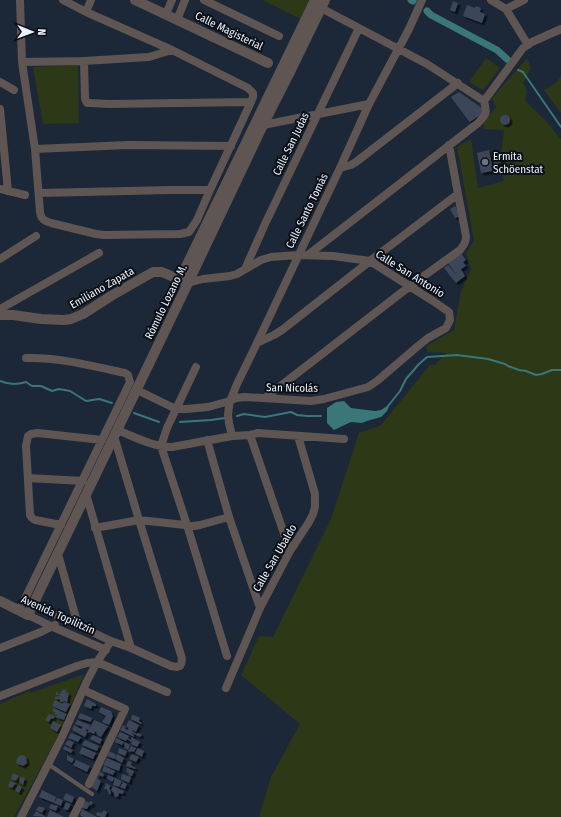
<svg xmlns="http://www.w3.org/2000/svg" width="561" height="817" font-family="'Fira Sans Condensed',sans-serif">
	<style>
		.green { fill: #2d3817 }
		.water { fill: #397778 }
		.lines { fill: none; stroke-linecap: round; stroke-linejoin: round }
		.stream { stroke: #397778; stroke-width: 2 }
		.canal { stroke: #397778; stroke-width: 7 }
		.building { fill: #3b4759; filter: url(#shadow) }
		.service { stroke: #5f5552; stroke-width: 4 }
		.minor { stroke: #5f5552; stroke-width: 8 }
		.tertiary { stroke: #5f5552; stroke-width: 10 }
		.worship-dot { fill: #6b7280; stroke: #0b1017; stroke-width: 1.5 }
		.labels { text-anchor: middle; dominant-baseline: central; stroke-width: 4; stroke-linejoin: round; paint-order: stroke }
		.street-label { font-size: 11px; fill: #ebf2fd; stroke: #0b1017 }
		.poi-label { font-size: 11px; fill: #ebf2fd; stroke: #0b1017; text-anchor: start }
	</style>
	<defs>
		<filter id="shadow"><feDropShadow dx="2.5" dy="2.5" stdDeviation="0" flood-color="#0009"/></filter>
	</defs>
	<rect width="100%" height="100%" fill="#1c2837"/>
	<!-- green -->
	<path class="green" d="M262,0H308L310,1L301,19Z
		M486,58L500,68L483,90L469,82Z
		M527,58L531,68L523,83L527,90L525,101L546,121L558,136L561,139V817H259L271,777L300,724L241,675L259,636L273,637L331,519L359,433L381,425L430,365H435L446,353L428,352L426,346L454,330L461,291L471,269L466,253L474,241L457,147L471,139L478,188L504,181L500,163L504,130L484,129V123L496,107L492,98Z
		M78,65L79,123L43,124L33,67Z
		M561,76V113L544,90L557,82Z
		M84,674L58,736L14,817H0V704L29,691L30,693Z"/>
	<!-- water -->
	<path class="water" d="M344,401L351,408L375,411L381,410L390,404L387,411L381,417L367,421L362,423L351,422L334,430L327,423V408L336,402Z"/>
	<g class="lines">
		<!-- stream -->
		<path class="stream" d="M518,70L523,72L561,127
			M0,381C9,385 16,385 26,382L32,386H41L52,391L59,389L70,391L86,401L99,399L112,403
			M388,406L400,391L406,379L419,364L427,357L457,355L488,359L505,364L508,366L519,370L526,371L536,375L542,374L552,370H561
			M134,413L159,422
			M237,416L244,414L265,417L291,412L297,415L307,416H321
			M180,422L211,420L225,418"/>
		<!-- canal -->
		<path class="canal" d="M411,0L413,1
			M427,11L431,15L497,50L508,60"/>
	</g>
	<!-- building -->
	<path class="building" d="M453,1L458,3L455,12L450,10Z
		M467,5L475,8L476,6L481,8L480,12L485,14L482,23L463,16Z
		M459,92L483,109V113L470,122L468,120L451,97Z
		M500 120a5 5 0 1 1 10 0a5 5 0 1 1-10 0Z
		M489,150L493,171L481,173L477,153Z
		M493,153H500L501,163L494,164Z
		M455,206L460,216L455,218L450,209Z
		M461,253L466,260L463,262L466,266L461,269L465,276L456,283L444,268L448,265L458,277L448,263Z
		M63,689L67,690L66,693L69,692L67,703L65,701L61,702L59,699H55V697L61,695H56V692H58V694H60Z
		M87,699L96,704V706H92L91,709L84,706Z
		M55,700L62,704L64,702L70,704L66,712L52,706Z
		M101,707L111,711L113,716L109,725L102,722L106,716L99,712Z
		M54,708L66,714L64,720L56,717L57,715L54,714L55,712L52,711Z
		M80,713L92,718L91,722L78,718Z
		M49,714L55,716L53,719L51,718L49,722L45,720Z
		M132,715L136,716L140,718L139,721L142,723L141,724L131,719Z
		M77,720L90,725L89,730L86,729L87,733L85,737L72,730L74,725L81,729L83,727L75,724Z
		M94,720L108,726L101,737L97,735L96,731L94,734L90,732L87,733Z
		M129,720L139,725L136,732L132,730V731L137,734V733L142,734L140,737L132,733V734L134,735V737L120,730L123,725L126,727L125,729L128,730L129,728L126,726Z
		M53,721L61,725L57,732L50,728Z
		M120,732L129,736L128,738L132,741L131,742L127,739L126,741L117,737Z
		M71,733L81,737L78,742L68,738Z
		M93,735L102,739L100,744L90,739Z
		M131,737L140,742L137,747L131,744L132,741L131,740Z
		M116,738L124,742L122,745L115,742Z
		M68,740L74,742L71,748L65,744Z
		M85,740L99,746L97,751L82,745Z
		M125,742L130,745L128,750L124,748L125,747L124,745Z
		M64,746L73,750L71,753L63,749Z
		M131,746L136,748L134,752L131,751L130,752L128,751Z
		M82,747L96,753L93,759L79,753Z
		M119,748L127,751L125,756L118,753Z
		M138,748L144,751L142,757L135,753Z
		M109,751L115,754L116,756L114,759L107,756Z
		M117,754L124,758L122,763L115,759Z
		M132,754L139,757L136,762L129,759Z
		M23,755L26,757L27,763L23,766L16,763L17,759L19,756Z
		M67,755L74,759L72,763L67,760Z
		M107,758L121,764L119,771L103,765Z
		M76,760L90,766L87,772L73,765Z
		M128,761L132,762L131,765L136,768L135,769L126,766Z
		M104,766L115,771L113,775L102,771Z
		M127,768L134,771L132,776L128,775L129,773L126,772Z
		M99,771L104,774L103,777L99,775L97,778L101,781L97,791L92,787Z
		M13,773L19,776L16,781L11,779Z
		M122,774L131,777L129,783L121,779Z
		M108,775L115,778L112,782L107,778Z
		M20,777L25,778L23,785L19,782Z
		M115,778L122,781L119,787L113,785Z
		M10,781L16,783L12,788L8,786Z
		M123,782L127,784L125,789L120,787Z
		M106,783L111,786L109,788L111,792V794H108L109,792L107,791V789H104Z
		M18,785L22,787L19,793L15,790Z
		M113,786L124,791L123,794L119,793L118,797L114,796V793L111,790Z
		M42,790L56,797L54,803L39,797Z
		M66,793L74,797L72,803L63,799Z
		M57,798L63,800L61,806L54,803Z
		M86,801L89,803L90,801L93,802L91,806L90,804L87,809L81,808Z
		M66,802L71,804L68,810L63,809Z
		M51,804L58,806L56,811L49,808Z
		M39,806L45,808L42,813L36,810Z
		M82,809L97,817H83L80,815Z
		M50,810L64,817H47Z
		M104,810L107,812L105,817H101L96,815L97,812L102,813Z
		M36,811L43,815L46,817L33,816Z"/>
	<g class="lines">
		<!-- service -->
		<path class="service" d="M48,764L92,794"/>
		<!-- minor -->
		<path class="minor" d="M20,0L22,62L35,149L40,212C41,219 44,221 51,223L96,234L104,235L180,234L189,232L197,220L210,190L251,102L253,97V93L248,88L172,50L86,12L63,0
			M204,0L279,36
			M491,0L506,9L528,45
			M321,8L427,64L484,101
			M506,9L524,0
			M86,12L91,0
			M166,14L172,0
			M177,20L185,0
			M84,61L85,99L87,103H90L109,104L251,102
			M22,62L84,61L149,57L172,50
			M0,82L14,90
			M484,101L523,48L532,42L561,29
			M0,109L8,191
			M263,125L369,104
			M35,149L128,145L231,146
			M340,168L351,165L356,162L458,83
			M0,189L25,195
			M39,193L171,190H210
			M308,255L478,123C487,114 487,113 484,101
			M0,259L36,236
			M245,269L265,224L359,28
			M0,309L99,253
			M257,343L274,335L282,330L370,261L458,194
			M196,367L167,428L161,446L187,525L227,656
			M137,390L176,409H186L208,407L230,401L236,398L244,397L311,401L324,399L368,387L377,381L418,346L428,338L446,328L450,320L449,312L433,301L370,261L333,256L298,255L271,257L261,260L237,274L230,276L203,279L188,283
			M265,398L410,286L460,250C464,245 466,242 466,236L458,194L449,145
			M117,430C135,437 153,447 172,447L232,436L250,435L258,433L344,439
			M250,435L290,551
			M232,436L229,423L228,415L229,406L230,401L237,384L257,343L340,168L369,104L409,29L422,0
			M207,440L229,517L260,608
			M28,478L83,481
			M86,494L131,648
			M61,525L35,520L32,518L30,515L26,446L28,436L31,434L38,433L102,440
			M95,528L139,520L194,526L200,525L229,517
			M58,554L78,625
			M33,604L111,641L131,648L171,666L177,667L180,666C183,662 182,657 180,652L139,520L114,436
			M19,611L130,382L128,375L125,373C92,366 59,357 26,358
			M28,615L53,627L106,650
			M0,648L41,632L55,625
			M226,688L260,608L290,551L309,522L313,514L315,507V494L298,436
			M83,690L125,709L89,784
			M0,696L77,666L87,663L97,662L167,692
			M21,817L62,737L87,681L97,662L111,641
			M73,817L81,801"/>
		<!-- tertiary -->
		<path class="tertiary" d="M135,0L268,63
			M180,279L315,0
			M0,315H13L41,319L65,320L71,319L83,314L111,296L153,272H162L185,282
			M0,601L28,615L188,283L263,125L290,72L325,0"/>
	</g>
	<!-- markers -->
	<circle class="worship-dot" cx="485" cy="162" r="4"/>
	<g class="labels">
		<!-- street labels -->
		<g class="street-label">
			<text transform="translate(229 31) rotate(26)">Calle Magisterial</text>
			<text transform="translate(291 144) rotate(-64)">Calle San Judas</text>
			<text transform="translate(307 211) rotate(-64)">Calle Santo Tomás</text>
			<text transform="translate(410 274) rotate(32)">Calle San Antonio</text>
			<text transform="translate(102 288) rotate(-30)">Emiliano Zapata</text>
			<text transform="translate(166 302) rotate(-64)">Rómulo Lozano M.</text>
			<text transform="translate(292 388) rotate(1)">San Nicolás</text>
			<text transform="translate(275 558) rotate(-60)">Calle San Ubaldo</text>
			<text transform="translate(58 615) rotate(24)">Avenida Topilitzín</text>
		</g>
		<!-- poi labels -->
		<g class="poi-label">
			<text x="493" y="156">Ermita<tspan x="493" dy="13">Schöenstat</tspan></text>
		</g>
	</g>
	<!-- north arrow -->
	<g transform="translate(32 32) rotate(91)" stroke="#0b1017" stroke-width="3" paint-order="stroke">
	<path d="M0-3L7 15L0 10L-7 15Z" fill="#ebf2fd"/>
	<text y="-6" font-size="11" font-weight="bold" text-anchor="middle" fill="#ebf2fd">N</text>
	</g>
</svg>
